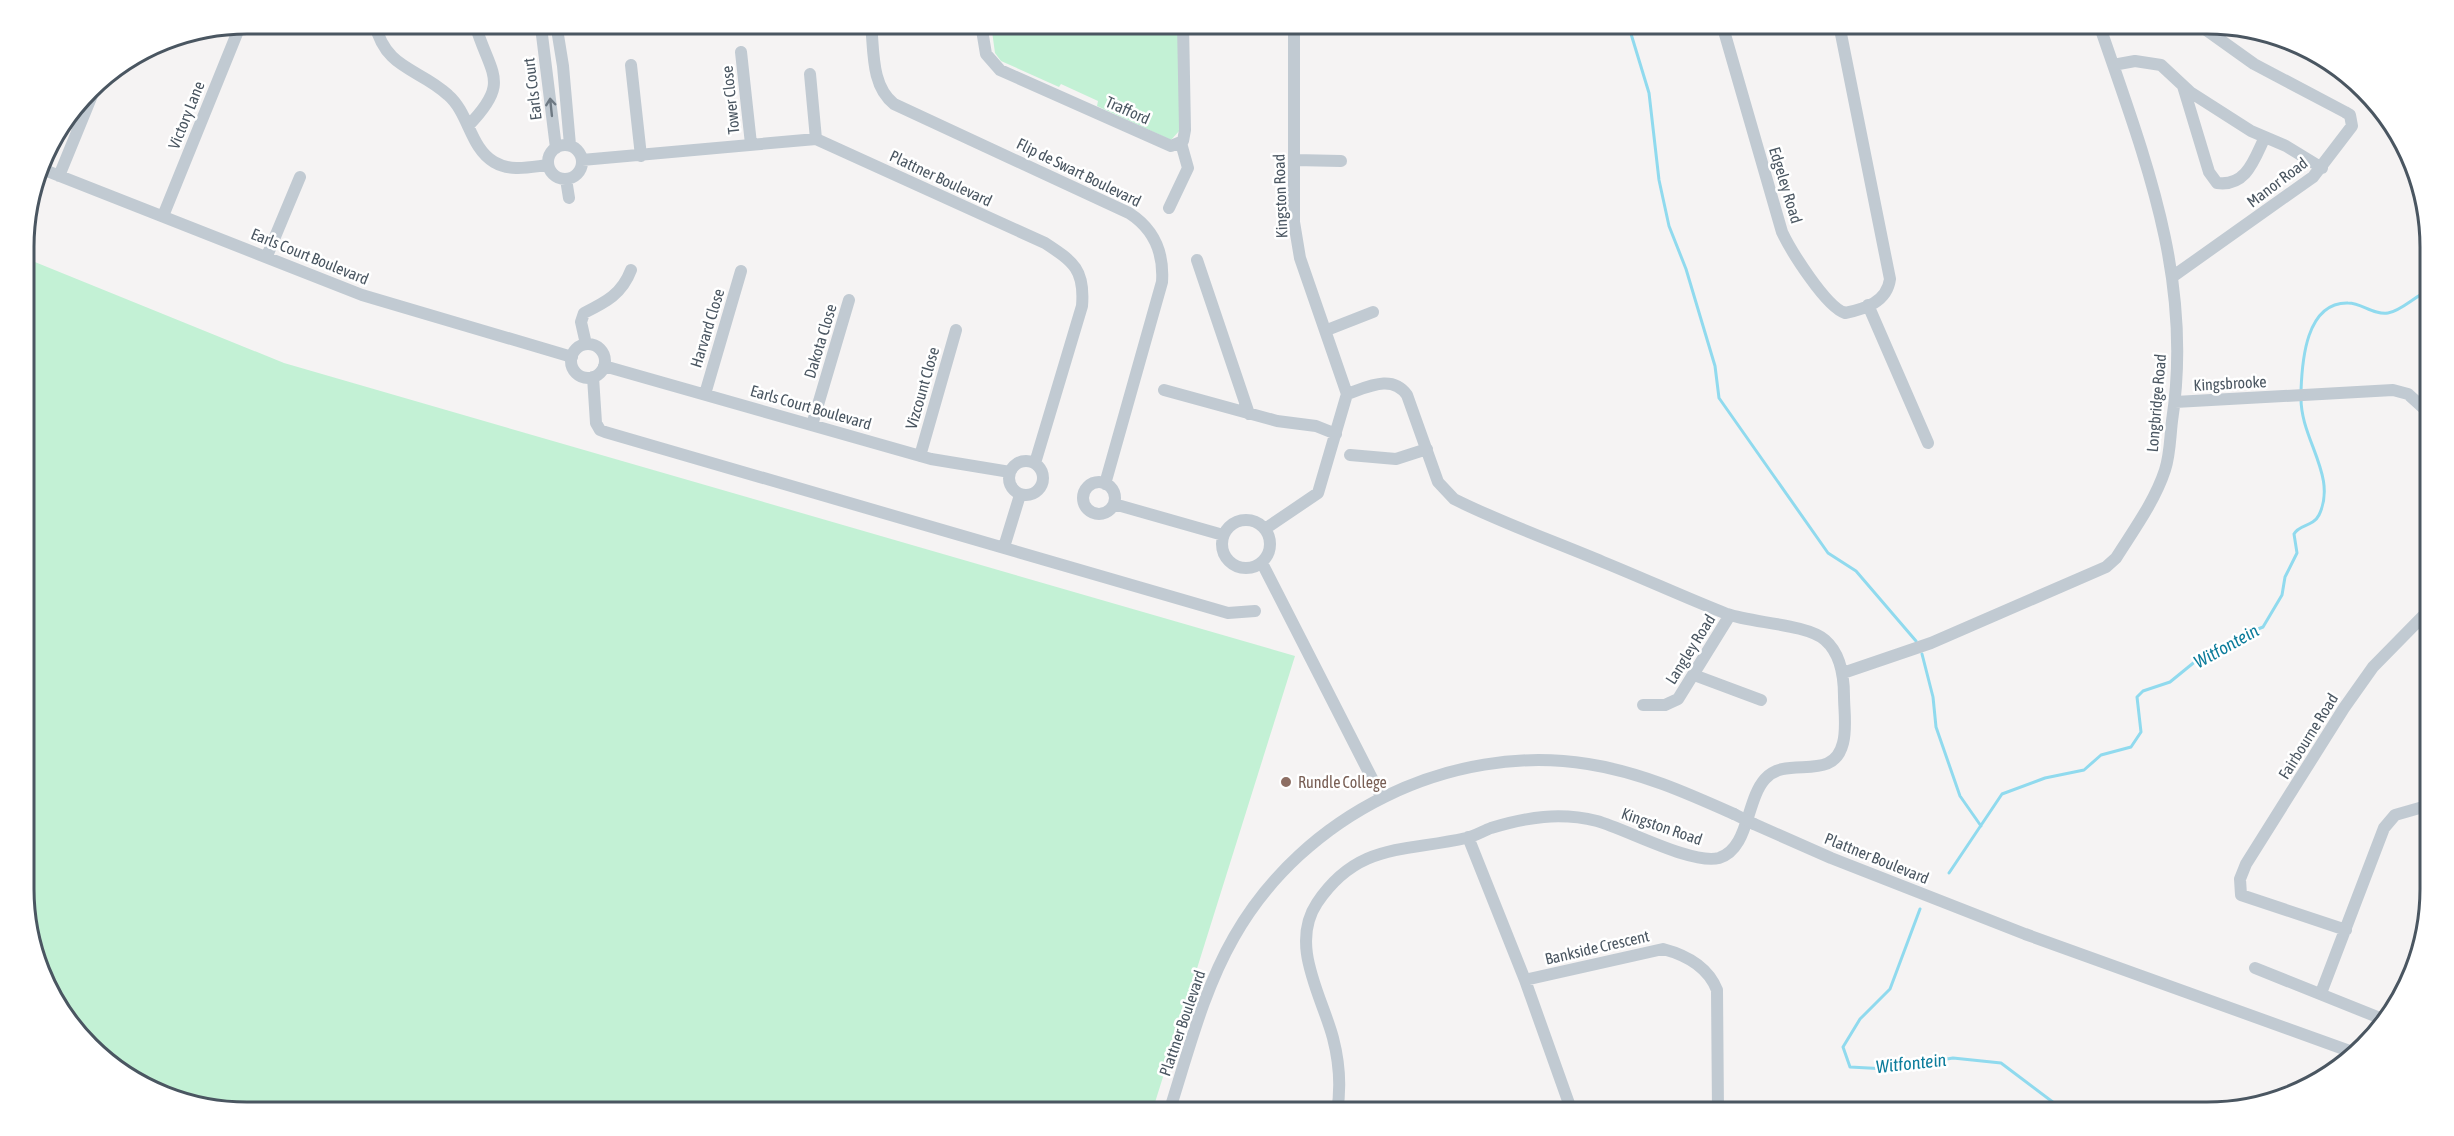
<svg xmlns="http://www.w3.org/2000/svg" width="2454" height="1136" font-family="'Asap Condensed',sans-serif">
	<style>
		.green { fill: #c3f1d5 }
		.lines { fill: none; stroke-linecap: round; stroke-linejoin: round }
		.stream { stroke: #90daee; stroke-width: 3 }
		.minor { stroke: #c1cad2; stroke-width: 12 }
		.minor-bridge { stroke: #c1cad2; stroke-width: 12 }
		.oneway { stroke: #6e7983 }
		.education-dot { fill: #8d6e63; stroke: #fff; stroke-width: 2 }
		.labels { text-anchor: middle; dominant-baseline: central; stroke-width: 5; stroke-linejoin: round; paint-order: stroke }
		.street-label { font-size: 16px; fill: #4a5661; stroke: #fff }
		.education-label { font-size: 16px; fill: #785e54; stroke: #fff; text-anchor: start }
		.water-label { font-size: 18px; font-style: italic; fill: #0c7c9b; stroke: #fff }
		.rim { fill: none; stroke: #4a5661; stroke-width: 3 }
	</style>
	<rect width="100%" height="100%" fill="#f5f3f3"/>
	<!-- green -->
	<path class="green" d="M991,24H1151L1178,28L1180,130L1171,140L1097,106L1098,101L1061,84L1059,87L1001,61L995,53Z
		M25,258L284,363L1295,656L1152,1112H248L162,1095L111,1066L70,1024L41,973L26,918Z"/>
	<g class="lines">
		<!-- stream -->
		<path class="stream" d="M1628,24L1649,93L1659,180L1669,226L1686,269L1715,366L1719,398L1828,553L1856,571L1916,641
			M2301,391C2302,361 2306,302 2348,303C2362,303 2373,315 2388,313C2401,311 2415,296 2428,291
			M1922,654L1933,697L1936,727L1960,796L1981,826
			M1949,873L2002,794L2045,778L2084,770L2101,755L2131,747L2141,732L2137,697L2143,691L2170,682L2197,660L2218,654L2243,635L2263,627L2282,595L2285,577L2297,553L2294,534C2299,524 2313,527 2319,515C2338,476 2300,439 2301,397
			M1920,909L1890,989L1860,1019L1843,1047L1850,1067L1887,1069L1953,1058L2001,1063L2066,1112"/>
		<!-- minor -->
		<path class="minor" d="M375,24C386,70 419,68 448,95C469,113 470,148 494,162C511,172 530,167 548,165
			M871,24C874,51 871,86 894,104L1129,213C1154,229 1164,253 1162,282L1105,484
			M981,24L986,54L1000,70L1171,146L1183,141L1185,130L1183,24
			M1722,24L1782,232C1791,251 1826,307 1845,313C1865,309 1887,302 1890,279L1839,24
			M541,27L556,148
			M557,29L563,66L570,145
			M741,52L751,144
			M631,65L641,156
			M2113,65L2135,61L2161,65L2190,92L2251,131L2286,146L2322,168
			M810,74L816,139
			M2183,86L2209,172L2217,183C2246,187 2254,160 2264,139
			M468,126C512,81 490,75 475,24
			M548 162a17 17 0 1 1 34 0a17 17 0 1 1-34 0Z
			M582,160L816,139L1045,243C1074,262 1085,270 1082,306L1035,463
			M1295,160L1341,161
			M42,169L362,295L572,357
			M59,176L95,88
			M566,179L569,198
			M1169,208L1188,168L1181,143
			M163,216L240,26
			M267,256L300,177
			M1197,260L1249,414
			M2172,277L2313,177L2352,126L2350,115L2345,112L2254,64L2198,24
			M1868,305L1928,443
			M1327,330L1373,312
			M586,344L581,322L584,313C606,302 622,294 631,270
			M571 361a17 17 0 1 1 34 0a17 17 0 1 1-34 0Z
			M604,366L931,459L1010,472
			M593,377L596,423L600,430L605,432L1228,613L1255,611
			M1164,390L1277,421L1316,426L1336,434
			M705,394L741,271
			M2175,402L2393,390L2408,394L2429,413
			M812,425L849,300
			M1350,455L1396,459L1427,449
			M920,456L956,330
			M1009 478a17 17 0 1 1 34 0a17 17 0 1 1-34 0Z
			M1083 498a16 16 0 1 1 32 0a16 16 0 1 1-32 0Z
			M1114,504L1223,535
			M1222 544a24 24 0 1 1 48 0a24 24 0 1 1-48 0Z
			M1265,529L1318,493L1347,394L1300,258L1294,222V24
			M1004,547L1020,495
			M1262,563L1382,798
			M1843,673L1931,643L2106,567L2116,558C2133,531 2155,501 2165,470C2170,455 2170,438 2172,421C2194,278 2144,156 2099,24
			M1694,675L1761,700
			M1643,705H1665L1678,699L1730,615
			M1754,824L1831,858L2025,934L2355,1053
			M1468,837L1525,980L1572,1112
			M2346,930L2241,895L2240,879L2246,864L2344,708L2373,667L2429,610
			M2255,968L2385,1020
			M1525,980L1663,949C1686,955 1708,967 1717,990L1718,1112
			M2321,993L2384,828L2395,815L2430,805
			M1169,1112C1188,1053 1203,991 1234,937C1303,815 1450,742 1588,764C1640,772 1687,793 1734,814
			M1337,1112C1341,1088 1339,1061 1333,1038C1322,996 1289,945 1317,903C1358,842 1405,852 1466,838C1475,836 1483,831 1491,828C1527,817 1560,812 1597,821C1626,829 1692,865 1719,858C1749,849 1746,800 1765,779C1787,754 1833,784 1843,743C1847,728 1844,710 1844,696C1844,677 1840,653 1825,640C1807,624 1752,623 1727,614C1686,598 1645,579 1603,562C1553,541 1502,523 1454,499L1438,482L1407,395C1392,374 1368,387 1347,394"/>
		<!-- minor-bridge -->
		<path class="minor-bridge" d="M1734,814L1754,824"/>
	</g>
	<!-- one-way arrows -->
	<defs><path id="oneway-shaft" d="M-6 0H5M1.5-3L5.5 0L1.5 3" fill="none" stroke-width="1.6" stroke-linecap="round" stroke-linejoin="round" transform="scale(1.5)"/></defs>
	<use class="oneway" href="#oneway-shaft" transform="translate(551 107) rotate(-96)"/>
	<!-- markers -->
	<circle class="education-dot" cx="1286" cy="782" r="6"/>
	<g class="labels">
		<!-- street labels -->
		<g class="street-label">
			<text transform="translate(532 89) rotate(-97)">Earls Court</text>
			<text transform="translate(730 100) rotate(-96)">Tower Close</text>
			<text transform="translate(1128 110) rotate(24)">Trafford</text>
			<text transform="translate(186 115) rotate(-68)">Victory Lane</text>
			<text transform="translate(1079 172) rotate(26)">Flip de Swart Boulevard</text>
			<text transform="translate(941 178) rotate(25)">Plattner Boulevard</text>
			<text transform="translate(2277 182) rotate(-37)">Manor Road</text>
			<text transform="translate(1786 185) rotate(73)">Edgeley Road</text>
			<text transform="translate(1280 196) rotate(-92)">Kingston Road</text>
			<text transform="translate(310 256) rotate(22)">Earls Court Boulevard</text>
			<text transform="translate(707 328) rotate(-73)">Harvard Close</text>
			<text transform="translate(820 341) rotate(-73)">Dakota Close</text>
			<text transform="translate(2230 383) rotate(-3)">Kingsbrooke</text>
			<text transform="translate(922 388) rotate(-74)">Vizcount Close</text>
			<text transform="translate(2156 403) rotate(-85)">Longbridge Road</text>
			<text transform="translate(811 407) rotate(16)">Earls Court Boulevard</text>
			<text transform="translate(1690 649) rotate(-58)">Langley Road</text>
			<text transform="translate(2308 736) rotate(-58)">Fairbourne Road</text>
			<text transform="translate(1662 826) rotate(19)">Kingston Road</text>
			<text transform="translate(1877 858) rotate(22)">Plattner Boulevard</text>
			<text transform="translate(1597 947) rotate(-13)">Bankside Crescent</text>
			<text transform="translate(1182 1023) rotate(-71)">Plattner Boulevard</text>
		</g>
		<!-- education labels -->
		<g class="education-label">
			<text x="1298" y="782">Rundle College</text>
		</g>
		<!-- water labels -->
		<g class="water-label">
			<text transform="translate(2226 646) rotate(-29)">Witfontein</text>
			<text transform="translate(1911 1063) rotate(-6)">Witfontein</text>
		</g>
	</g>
	<!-- crop -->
	<path d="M0 0H2454V1136H0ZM247 34H2207A213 213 0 0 1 2420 247V889A213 213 0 0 1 2207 1102H247A213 213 0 0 1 34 889V247A213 213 0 0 1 247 34Z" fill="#fff" fill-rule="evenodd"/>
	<path class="rim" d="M247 34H2207A213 213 0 0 1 2420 247V889A213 213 0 0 1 2207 1102H247A213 213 0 0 1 34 889V247A213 213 0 0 1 247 34Z"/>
</svg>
